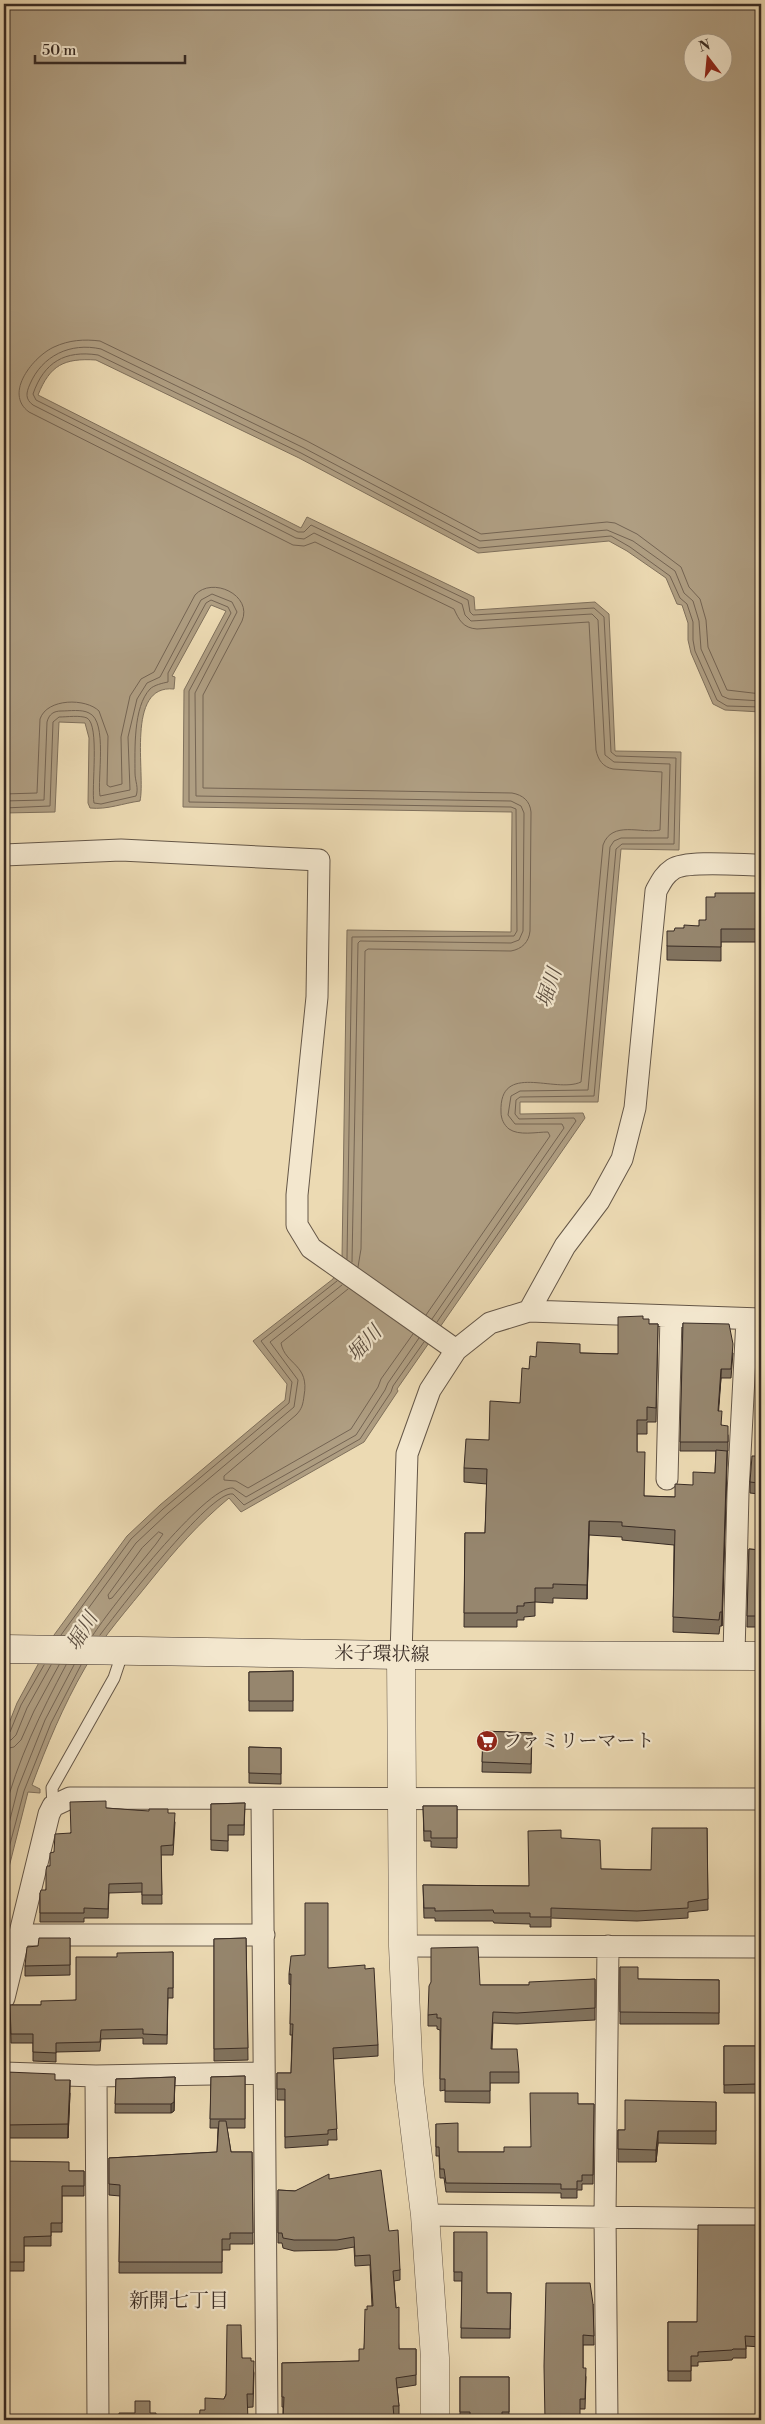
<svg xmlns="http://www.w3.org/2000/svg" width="765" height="2424" font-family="'Libre Bodoni','Noto Serif JP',serif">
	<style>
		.water { fill: #af9e82; stroke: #7f705c; fill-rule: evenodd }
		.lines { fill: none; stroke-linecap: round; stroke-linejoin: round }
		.shore { stroke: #746453; stroke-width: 1 }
		.service-casing { stroke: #655748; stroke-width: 13 }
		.minor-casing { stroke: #655748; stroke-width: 23 }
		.tertiary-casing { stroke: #655748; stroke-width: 29 }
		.secondary-casing { stroke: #382b24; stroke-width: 29 }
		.service { stroke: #f3e7ce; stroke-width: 11 }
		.minor { stroke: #f3e7ce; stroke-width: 21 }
		.tertiary { stroke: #f3e7ce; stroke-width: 28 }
		.secondary { stroke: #f3e7ce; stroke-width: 28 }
		.wall { fill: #81735f; stroke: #382b24 }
		.shaded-wall { fill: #695e4d; stroke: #382b24 }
		.building { fill: #96866e; stroke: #382b24 }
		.labels { text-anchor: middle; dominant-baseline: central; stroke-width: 4.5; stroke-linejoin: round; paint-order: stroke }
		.street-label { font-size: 19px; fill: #382b24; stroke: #f3e7ce }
		.poi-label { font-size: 19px; fill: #382b24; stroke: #f3e7ce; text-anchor: start }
		.water-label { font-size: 20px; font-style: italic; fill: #5c4e40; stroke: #f3e7ce }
		.neighbourhood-label { font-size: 20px; fill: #382b24; stroke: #f3e7ce }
	</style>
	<rect width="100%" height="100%" fill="#ecdab3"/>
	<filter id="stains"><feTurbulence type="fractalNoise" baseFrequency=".004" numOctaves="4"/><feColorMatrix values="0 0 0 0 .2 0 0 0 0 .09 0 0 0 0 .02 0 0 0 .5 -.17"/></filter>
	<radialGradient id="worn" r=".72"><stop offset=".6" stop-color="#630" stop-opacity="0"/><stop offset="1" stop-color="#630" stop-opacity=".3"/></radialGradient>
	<!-- water -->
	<path class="water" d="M4,4H761V712L725,710L713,704L691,653L688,640V623L682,605L677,604L666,578L627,551L609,541L478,553L299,458L96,360C64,358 50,365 38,395L301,528L307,517L474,597L475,610L595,602L609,614L615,751L681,752L679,850L621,849L598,1102H520V1114L583,1113L585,1118L397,1389L398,1391L364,1442L241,1512L229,1498C198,1524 176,1549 151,1580C128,1609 103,1636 85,1668C63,1706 47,1745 32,1785L40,1789V1793L28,1792L4,1887V1736L17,1703L54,1635L127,1536L160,1505L285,1400L287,1384L253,1341L333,1279L342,1258L347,930L511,932L512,812L183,807L184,690L226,611L211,605L172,676L175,677L174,689C125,684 146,774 140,801C124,803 107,810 90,808L88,803L89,738L85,723L59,722L55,812L4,813ZM692,42H722V72H692Z"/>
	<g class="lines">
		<!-- shore -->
		<path class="shore" d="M4,794L37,793L40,719C47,698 86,698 99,711L108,736L107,785L110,787L122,784L121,737L130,696L141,679L154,672L195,595C212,576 253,595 242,621L203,695V788L512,793C523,795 530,801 531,812L530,931C529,942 522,949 511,951L368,949L365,951L361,1249L358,1267
			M4,801L44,800L47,722C49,714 54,711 61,711C69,711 82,709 89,713C108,721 97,779 100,796L130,790L128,737L137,699L147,683L160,677L201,600L212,594L232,602L237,612L195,693L196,796L511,801L521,806L524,813L523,931L519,940L511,943L360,941L358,943L352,1262
			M4,808L50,806L53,722L59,717C67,717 80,715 87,718C100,725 91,788 94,803L101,804L136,796C139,788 135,781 135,773C135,750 133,707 150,689C154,685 163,683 168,682V673L206,603L211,600L228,607L231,613L189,691V802L511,807L516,809L517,931L514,936L352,937L347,1259
			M348,1289L281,1343C285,1365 310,1364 304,1396C303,1404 302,1409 296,1415L224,1476V1480L236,1481L248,1488L351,1429L378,1387L381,1379L413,1334
			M426,1315L550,1136L548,1132C536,1132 519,1136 509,1129C504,1125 501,1119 501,1112C499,1061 555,1094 581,1082L603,845C612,820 641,834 660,830L662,772L613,769C603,767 598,760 596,750L589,622L477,629C463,628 459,620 454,609L315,542L304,546L293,545L29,412C3,393 34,356 54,347C69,340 84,339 100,341L307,441L481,534L607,522L615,523L637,534L681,567L689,587L700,599L706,620L708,647L727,690L761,694
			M432,1319L564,1128L562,1124H515L508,1115L511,1096L520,1091L588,1090L610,847L614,841L621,838H668L670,764L614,762L605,755L598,620L592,614L471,621L465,615L462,604L314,533L304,539L296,538L33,405C25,399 26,393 30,384C42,356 70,342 101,349L304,448L480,541L607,530L633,541L675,571L684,593L693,601L699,621L701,649L722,696L729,699L761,701
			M437,1322L576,1121L574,1118L519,1119L515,1114L516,1100L520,1097L594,1096L616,849L622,844H674L676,758L616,756L611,752L604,617L594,608L473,615L470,612L468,600L311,525L304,532H298L36,400L33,394C44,362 65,350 98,355L301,453L479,548L611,536L630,547L670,576L680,598L687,604L693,622V640L695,651L717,700L727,706L761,707
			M159,1532L163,1534L156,1544L112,1598L109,1599L108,1595L142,1548Z
			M61,1635L131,1539L163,1509L289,1403L292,1382L261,1341L337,1281
			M69,1635L136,1543L168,1513L294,1407L298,1380L270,1342L342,1285
			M93,1635C109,1610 206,1485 233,1488L246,1497L356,1435L385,1390L388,1383L419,1338
			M100,1635C116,1614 211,1489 233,1494L244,1505L360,1439L391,1392L393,1386L424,1342
			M4,1735L10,1732L21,1705L44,1665
			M4,1741L11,1740L16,1735L27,1708L51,1665
			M4,1749L14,1747L21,1740L34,1711L59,1665
			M4,1813C17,1761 41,1712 66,1665
			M4,1843L18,1788L45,1720L74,1665
			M4,1867L24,1791L51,1723L81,1665"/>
		<!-- service casing -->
		<g class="service-casing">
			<path id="service" d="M53,1806L52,1788L114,1678L123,1651"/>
		</g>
		<!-- minor casing -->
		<g class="minor-casing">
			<path id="minor" d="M4,855L121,850L319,860L317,997L297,1195V1225L311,1248L456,1350
				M529,1311L565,1246L599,1201L622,1159L635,1108L656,891C661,882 664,875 673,869C687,860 742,865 761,865
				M667,1479L671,1316
				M401,1655L407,1454L430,1390L456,1350L490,1323L529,1311L761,1319
				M734,1655L738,1493L747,1319
				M262,1799L267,2420
				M20,1935H264
				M403,1946L761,1947
				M4,1998L49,1814L53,1806L70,1798L761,1799
				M4,2073L96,2076L263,2073
				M96,2076L98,2420
				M425,2215L761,2219
				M607,2420L605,2216L608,1946"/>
		</g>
		<!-- tertiary casing -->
		<g class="tertiary-casing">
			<path id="tertiary" d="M401,1655L403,1946L409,2082L425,2215L435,2358V2420"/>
		</g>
		<!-- secondary casing -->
		<g class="secondary-casing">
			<path id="secondary" d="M4,1649L401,1655L761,1656"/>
		</g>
		<!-- service -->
		<use href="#service" class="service"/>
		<!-- minor -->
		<use href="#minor" class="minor"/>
		<!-- tertiary -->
		<use href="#tertiary" class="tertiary"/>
		<!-- secondary -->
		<use href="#secondary" class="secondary"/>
	</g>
	<!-- wall -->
	<path class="wall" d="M761,893V942H721V961L667,960V946L674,931L684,928L699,926L706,920L715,897Z
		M643,1319L649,1324H658L656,1422H647V1434H637V1452L644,1496L675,1497L693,1485L715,1473L716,1451H680L683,1323L733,1353L731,1378H721L718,1411L721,1425L728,1435V1451H727L722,1626H720L719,1634L673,1632L674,1545L622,1540V1537L589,1535L587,1599L553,1598V1603L535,1602V1616L524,1617V1620H517V1627H464L465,1533H485L487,1484L464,1482V1468L489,1440L520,1403L529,1369L536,1357L580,1353L618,1354Z
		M761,1334V1423L760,1422Z
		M761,1456V1528H759V1494L750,1493V1482Z
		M761,1545V1627H747L749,1549L761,1550Z
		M293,1671V1711H249V1672Z
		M483,1731L532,1733L531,1773L482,1772Z
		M249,1747L281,1748V1784L249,1783Z
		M245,1803L244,1835H228V1851L211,1850V1804Z
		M423,1806H457V1848L431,1847V1841H424Z
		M106,1808L168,1813L175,1822L173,1855H161L162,1904H142V1892L109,1893L108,1918H84V1922H40V1893L46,1890L50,1866L54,1852L70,1833Z
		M707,1828L708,1910L688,1912V1918L637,1921L551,1918V1927H530V1924L494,1923L493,1921H435V1918H424L423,1885L529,1886L561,1838L601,1869L651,1870Z
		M70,1938V1975L25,1976V1966L38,1946Z
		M246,1938L248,2060L214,2061V1939Z
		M173,1952V1998H168L167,2044H143V2038L101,2039L100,2051L56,2052V2062L33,2061V2043H11L10,2005H41L76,2000L117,1957Z
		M620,1967L638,1979L719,1980V2024H620Z
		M328,1968L378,2045V2056L333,2059L337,2140H328V2145L285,2148V2100H277V2073H291L292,2035H290L291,1985L289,1984V1974Z
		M595,1979V2020L517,2024L493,2023L492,2049L519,2072V2083H490V2103L445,2102V2090L440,2091V2030L437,2029V2026H428V2015L480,1985H529Z
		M724,2046H756V2093H724Z
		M7,2072L55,2080L70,2093L68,2138H7Z
		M245,2076V2128H227L231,2152H252L253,2244H230V2250H222V2273H119L120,2196L109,2195V2158L217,2152L218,2128H210L211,2077Z
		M175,2077L174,2111L171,2113H115L116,2079Z
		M716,2102V2144L658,2143L656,2162H618V2130H625Z
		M578,2104H594L593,2184H582V2190H577V2198H561V2193L446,2192L444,2178H440L439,2156H436V2124L458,2152H504L531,2147Z
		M4,2161L69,2171H84V2196H62V2232H51V2246H24V2271H4Z
		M329,2179L389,2231L400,2270V2280L394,2281L399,2349H416V2385L397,2388L399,2406V2416L394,2417V2420H283V2407H282V2363L359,2361L364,2349L367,2310L372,2306L370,2265L355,2266L354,2247L337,2250L294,2251L283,2248L282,2243H278V2190L295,2191Z
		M454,2232L487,2293H511L510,2338H461L462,2281H454Z
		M756,2264H761V2347L746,2346V2358H733L732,2360L698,2362V2366H691V2381H668V2322H697Z
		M593,2304L594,2345H583V2368L586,2377L585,2409H580L545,2420Z
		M242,2358L251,2361L254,2373L253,2407L205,2410L224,2399Z
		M460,2377H509V2420H460Z"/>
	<!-- shaded-wall -->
	<path class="shaded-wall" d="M721,1369V1378L718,1420V1411Z
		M727,1451V1465L722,1626V1612Z
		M589,1521V1535L587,1599V1585Z
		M175,2077L174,2111L171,2113V2104Z
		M70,2080V2093L68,2138V2124Z
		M658,2131V2143L656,2162V2150Z"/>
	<!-- building -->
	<path class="building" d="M715,893H761V929H721V947L667,946V931H674L675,928H684V925L699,926V920H706V897H715Z
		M643,1316V1319H649V1324H658L656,1408L647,1407V1420H637V1452H645L644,1496L675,1497V1484L693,1485V1472L715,1473L716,1450L727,1451L722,1612H720L719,1620L673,1617L675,1530L622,1526V1522L589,1521L587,1585L553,1584V1588H535V1602L524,1603V1606H517V1613H464L465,1533H485L487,1469L464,1468L466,1439L489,1440L490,1401L520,1403L522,1368L529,1369L530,1356L536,1357L537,1342L580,1344V1353L618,1354V1317Z
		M683,1323L729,1324L733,1344L731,1369H721L718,1411H722L721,1425L728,1426V1442H680Z
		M761,1334V1411H760Z
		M752,1456H761V1517H759V1483L750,1482Z
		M761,1545V1616H747L749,1549L761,1550Z
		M293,1671V1701H249V1672Z
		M483,1731L532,1733L531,1764L482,1762Z
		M249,1747L281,1748V1774L249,1773Z
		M106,1801V1808L149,1811V1809H168V1813H175L173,1845L161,1846L162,1895H142V1883L109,1884L108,1909L84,1908V1913H40V1893L41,1890H46V1870L47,1866H50V1853L54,1852L55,1834L71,1833L70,1802Z
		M245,1803L244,1825H228V1841L211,1840V1804Z
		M423,1806H457V1838H431V1831H424Z
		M652,1828H707L708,1899L688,1902V1908L637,1911L551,1908V1917H530V1913H494L493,1910L435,1911V1908H424L423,1885L529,1886L528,1831L561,1830V1838L600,1840L601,1869L651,1870Z
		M305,1903H328V1968L365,1965V1969L374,1968L378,2045L333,2048L337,2129L328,2130V2134L285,2137V2089H277V2073H291L293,2024H290L291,1974H289L291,1956L305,1955Z
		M39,1938H70V1965L25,1966L27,1947L38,1946Z
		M246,1938L248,2048L214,2049V1939Z
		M478,1947L480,1985H529V1982L595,1979V2008L517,2013L493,2012L491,2049H517L519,2072H490V2091H445V2079H440L441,2018H437V2014L428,2015L429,1986L431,1982V1948Z
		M173,1952V1988H168L167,2035L143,2034V2029L101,2030L100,2042L56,2043V2053L33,2052V2034H11L10,2005H41V2001L76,2000V1957H117V1953Z
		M620,1967H638V1979L719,1980V2013L620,2012Z
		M724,2046H756V2084L724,2085Z
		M7,2072L55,2074V2080H70L68,2124L7,2125Z
		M245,2076V2119H210L211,2077Z
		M175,2077L174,2102L171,2104H115L116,2079Z
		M530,2093H578V2104H594L593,2175H582V2181H577V2189H561V2184L446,2183L444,2169H440L439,2147H436V2124L458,2123V2152H504V2147H531Z
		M625,2100L716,2102V2131H658L656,2150L618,2149V2130H625Z
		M219,2121H226L231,2152H252L253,2233H230V2239H222V2262H119L120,2185L109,2184V2158L217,2152Z
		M4,2161L69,2162V2171H84V2186H62V2223H51V2236L24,2237V2262H4Z
		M381,2170L389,2231L398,2230L400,2270L393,2271L396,2308L399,2307V2349H416V2375L396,2378L399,2406H393L394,2417L374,2419V2420H283L284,2397H282V2363L359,2361V2349H364L365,2309L367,2310V2306H373L370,2255L355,2256L354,2237L337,2240H294L283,2238L282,2233H278V2190L295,2191L329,2174V2179Z
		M698,2225H756V2264H761V2337L745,2336L746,2349H733L732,2350L698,2352V2356H691V2371H668V2322H697Z
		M454,2232H487V2293H511L510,2329L461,2328L462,2272H454Z
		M546,2283H590L593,2304L594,2336L583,2335V2368H586L585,2399H580V2420H545L544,2366Z
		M227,2325H241L242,2358H251V2361H254L253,2394H247L248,2420H199L200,2410H205V2398L224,2399L226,2395Z
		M460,2377H509V2412H502V2420H470V2412H460Z
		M135,2401H150V2413H156V2420H119V2413H135Z"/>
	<!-- icons -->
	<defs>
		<g id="supermarket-disc" transform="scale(1.125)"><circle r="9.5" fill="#8f2418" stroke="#f3e7ce"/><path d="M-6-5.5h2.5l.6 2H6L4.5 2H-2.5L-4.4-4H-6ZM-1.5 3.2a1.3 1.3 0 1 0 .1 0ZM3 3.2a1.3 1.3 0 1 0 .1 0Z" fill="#fff"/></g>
	</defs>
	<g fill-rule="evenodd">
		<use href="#supermarket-disc" x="487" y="1741"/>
	</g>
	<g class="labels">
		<!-- street labels -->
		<g class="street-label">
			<text transform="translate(382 1654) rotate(1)">米子環状線</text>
		</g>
		<!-- poi labels -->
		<g class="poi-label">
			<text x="503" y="1741">ファミリーマート</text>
		</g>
		<!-- water labels -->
		<g class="water-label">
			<text transform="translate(550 988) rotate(-72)">堀川</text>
			<text transform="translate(365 1344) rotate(-47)">堀川</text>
			<text transform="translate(83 1632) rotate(-59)">堀川</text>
		</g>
		<!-- neighbourhood labels -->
		<g class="neighbourhood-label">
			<text x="179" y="2301">新開七丁目</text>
		</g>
	</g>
	<!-- margin -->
	<rect width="765" height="2424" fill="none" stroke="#ecdab3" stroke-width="20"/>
	<rect x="5" y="5" width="755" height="2414" fill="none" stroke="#382b24" stroke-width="2.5"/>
	<rect x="10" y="10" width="745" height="2404" fill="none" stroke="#382b24"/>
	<!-- north arrow -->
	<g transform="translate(708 58) rotate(344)"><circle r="24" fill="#f3e7ce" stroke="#a89c8a"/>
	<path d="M0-4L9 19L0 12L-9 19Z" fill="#8f2418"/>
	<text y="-8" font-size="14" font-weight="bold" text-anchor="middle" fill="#382b24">N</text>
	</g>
	<!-- scale -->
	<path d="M35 55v8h150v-8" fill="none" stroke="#382b24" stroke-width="2.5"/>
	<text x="42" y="55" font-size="15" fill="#382b24" stroke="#f3e7ce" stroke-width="4" paint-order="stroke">50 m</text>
	<rect width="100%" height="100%" filter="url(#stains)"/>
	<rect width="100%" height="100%" fill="url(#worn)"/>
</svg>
